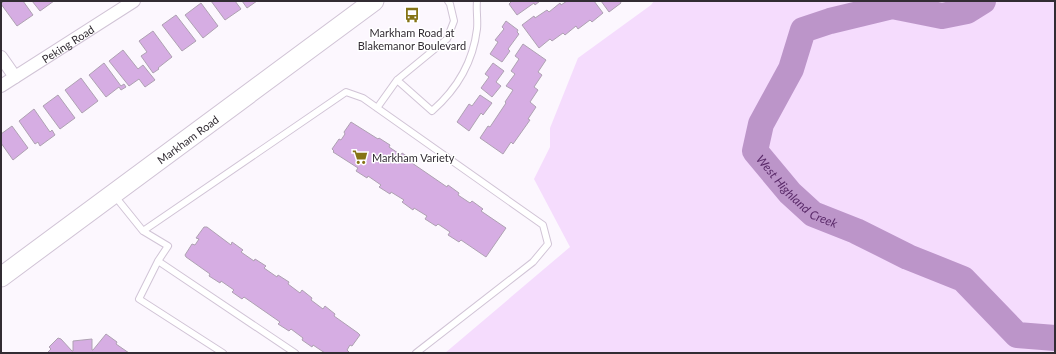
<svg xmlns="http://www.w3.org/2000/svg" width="1056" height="354" font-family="Lato,sans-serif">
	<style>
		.green { fill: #f5dcfd }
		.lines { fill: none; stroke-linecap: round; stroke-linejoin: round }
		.river { stroke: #bc95c9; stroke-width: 26 }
		.building { fill: #d6ade3; stroke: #aea1b2 }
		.lane-casing { stroke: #d1c4d6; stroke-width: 8 }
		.street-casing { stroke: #d1c4d6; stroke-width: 14 }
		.primary-casing { stroke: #d1c4d6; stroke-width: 21 }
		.lane { stroke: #fff; stroke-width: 6 }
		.street { stroke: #fff; stroke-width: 12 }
		.primary { stroke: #fff; stroke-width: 19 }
		.labels { text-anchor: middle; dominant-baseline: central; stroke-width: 3; stroke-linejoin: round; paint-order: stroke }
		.poi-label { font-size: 11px; fill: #322c33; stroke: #fff }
		.street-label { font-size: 11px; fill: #322c33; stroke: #fff }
		.water-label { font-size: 12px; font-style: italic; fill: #5a2a69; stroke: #fff }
	</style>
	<rect width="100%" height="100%" fill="#fcf7fe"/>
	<!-- green -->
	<path class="green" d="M654,1H1055V353H445L570,247L534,179L550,147V128L578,58L651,5Z"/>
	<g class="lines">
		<!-- river -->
		<path class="river" id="s1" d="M983,1L967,11L942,16L892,6L830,21L803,30L791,69L761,124L755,151L790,193L813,214L856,231L908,257L963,279L1017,335L1055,338"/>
	</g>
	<!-- building -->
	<path class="building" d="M4,1H23L33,15L17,26L1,4Z
		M32,1H54L40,11Z
		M211,1H235L241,9L225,20Z
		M242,1H257L247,8Z
		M512,1H540L535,5L534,3L517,15L509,4Z
		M567,1H594L603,13L592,22L590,20L578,29L576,26L565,35L563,33L552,41L550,39L539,48L522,25L534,16L535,18L547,10L549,12L560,3L561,5Z
		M601,1H620L621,3L609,12Z
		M201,3L218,26L203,38L185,15Z
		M176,15L196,41L182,51L162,25Z
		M506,21L518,30L517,32L519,34L508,49L510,51L502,62L490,54L498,42L495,40L504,29L502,27Z
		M153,31L172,57L158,68L159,69L153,73L141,56L147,52L139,41Z
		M523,44L546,60L538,72L542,75L534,87L538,90L530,102L536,107L528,119L530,120L513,144L511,142L503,154L480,138L488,126L490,127L506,103L505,102L513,90L506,86L515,74L511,71L519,59L515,56Z
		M123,50L138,69L143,65L155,80L145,87L139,79L129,86L109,61Z
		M104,63L121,86L124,84L126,87L121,90L119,87L106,97L89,75Z
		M493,63L504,71L496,82L501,86L492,97L481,88L489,77L485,74Z
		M81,78L98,101L82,113L65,90Z
		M58,95L75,118L60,129L43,106Z
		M480,95L492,103L483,115L481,113L469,131L457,122L469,104L472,106Z
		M34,109L50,132L52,130L55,135L40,146L38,142L35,144L19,121Z
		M351,122L378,139L379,138L390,145L389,147L401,155L402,153L413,160L412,163L447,187L448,185L459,193L458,195L470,203L472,201L483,209L481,211L506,228L486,257L461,240L459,242L448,235L450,232L438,224L436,226L425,219L427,216L414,208L413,210L402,202L404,200L391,192L390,194L379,187L381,185L368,176L367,178L356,171L358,168L333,152L334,151L332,149L339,139L341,140L345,134L344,132Z
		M12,126L28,148L13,160L1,143V134Z
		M204,227H207L231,245L232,242L243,250L241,252L254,261L255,259L266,266L264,268L277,277L278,275L289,282L288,284L300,293L302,290L312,298L311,300L323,309L325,306L335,314L334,316L358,333L360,335L352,346L350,345L347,350L349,352L347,353H325L313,345L312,347L302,340L303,338L291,329L289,331L278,324L280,322L244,297L242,299L232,292L234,290L221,281L220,283L209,276L210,274L186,257L185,255L192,244L195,245L199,239L196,238Z
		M106,334L117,342L116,344L129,353H47L51,349L49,347L58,338L61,339L72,351H73V341L92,339V350H93Z"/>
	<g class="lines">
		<!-- lane casing -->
		<g class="lane-casing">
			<path id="lane" d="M448,1L450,4L454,21L447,39L397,80L432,111C456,90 473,62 477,29C478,20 476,10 477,1
				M377,108L397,80
				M114,195L143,231L168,246L158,261L295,353
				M143,231L346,92L363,98L543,225L548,244L533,262L416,353
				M158,261L139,299L223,353"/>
		</g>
		<!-- street casing -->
		<g class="street-casing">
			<g id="street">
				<path d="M1,57L15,77"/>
				<path id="s2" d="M1,86L134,1"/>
			</g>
		</g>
		<!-- primary casing -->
		<g class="primary-casing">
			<g id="primary">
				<path id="s3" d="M1,277L374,1"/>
			</g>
		</g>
		<!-- lane -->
		<use href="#lane" class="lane"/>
		<!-- street -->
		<use href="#street" class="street"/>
		<!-- primary -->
		<use href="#primary" class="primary"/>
	</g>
	<!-- icons -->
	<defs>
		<g id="bus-bare" transform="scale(1.2)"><path d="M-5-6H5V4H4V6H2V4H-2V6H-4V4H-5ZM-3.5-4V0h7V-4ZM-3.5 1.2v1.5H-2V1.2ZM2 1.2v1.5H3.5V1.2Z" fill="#857315" stroke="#fff" stroke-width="2.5" paint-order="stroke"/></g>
		<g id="supermarket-bare" transform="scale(1.2)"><path d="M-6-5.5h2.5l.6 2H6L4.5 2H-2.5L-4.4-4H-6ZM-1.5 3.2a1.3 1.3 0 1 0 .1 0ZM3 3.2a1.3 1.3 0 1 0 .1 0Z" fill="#857315" stroke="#fff" stroke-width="2.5" paint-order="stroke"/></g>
	</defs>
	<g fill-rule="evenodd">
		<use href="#bus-bare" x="412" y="15"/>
		<use href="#supermarket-bare" x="360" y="157"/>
	</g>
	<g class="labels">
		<!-- poi labels -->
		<g class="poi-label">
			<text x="412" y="32">Markham Road at<tspan x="412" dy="13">Blakemanor Boulevard</tspan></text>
			<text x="372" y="157" text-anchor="start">Markham Variety</text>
		</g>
		<!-- street labels -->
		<g class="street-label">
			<text stroke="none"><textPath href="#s2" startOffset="79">Peking Road</textPath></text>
			<text stroke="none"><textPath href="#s3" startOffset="232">Markham Road</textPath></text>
		</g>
		<!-- water labels -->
		<g class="water-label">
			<text stroke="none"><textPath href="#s1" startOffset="378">West Highland Creek</textPath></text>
		</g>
	</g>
	<!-- border -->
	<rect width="1056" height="354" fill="none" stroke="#322c33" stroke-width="4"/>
</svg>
